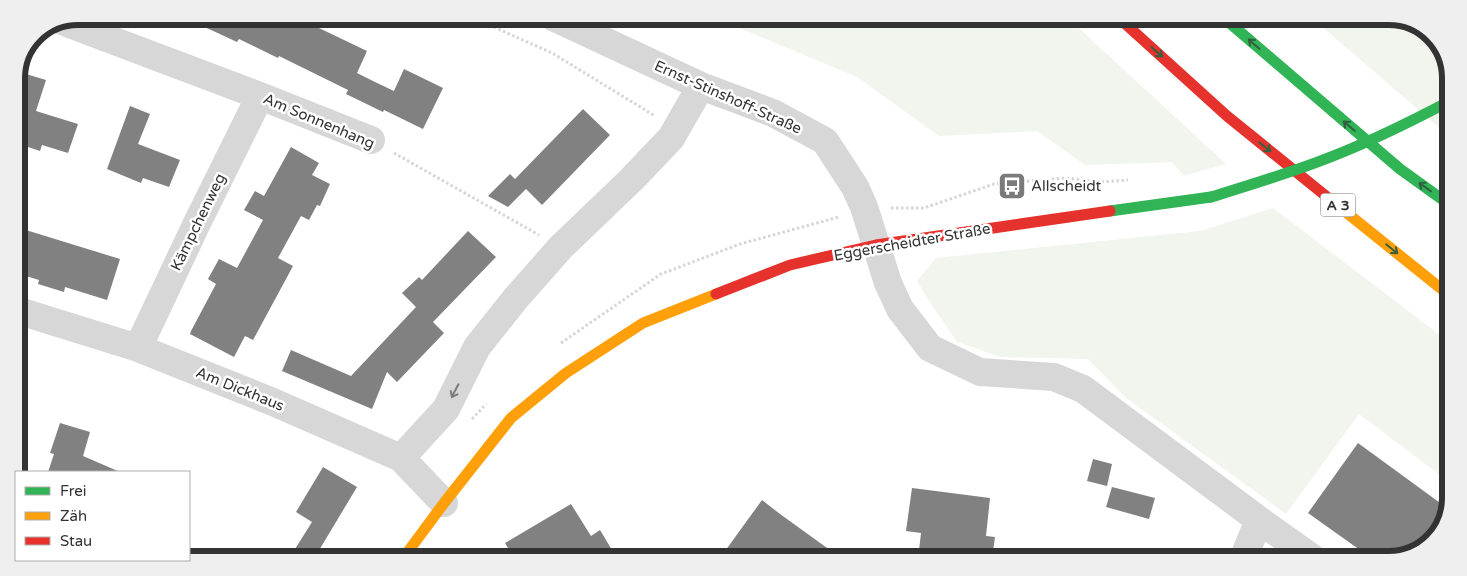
<svg xmlns="http://www.w3.org/2000/svg" width="1467" height="576" font-family="'Varela Round',sans-serif">
	<style>
		.green { fill: #f1f5ed }
		.building { fill: #818181 }
		.lines { fill: none; stroke-linecap: round; stroke-linejoin: round }
		.path { stroke: #d6d6d6; stroke-width: 3; stroke-dasharray: 2.5 2.5; stroke-linecap: butt }
		.street { stroke: #d7d7d7; stroke-width: 28 }
		.fast { stroke: #30b455; stroke-width: 11 }
		.slow { stroke: #ff9f0a; stroke-width: 11 }
		.jam { stroke: #e5322d; stroke-width: 11 }
		.fast-bridge { stroke: #30b455; stroke-width: 11 }
		.oneway { stroke: #32603f }
		.oneway2 { stroke: #7d7d7d }
		.labels { text-anchor: middle; dominant-baseline: central; stroke-width: 5; stroke-linejoin: round; paint-order: stroke }
		.shield { fill: #fff; stroke: #707070; stroke-width: 1 }
		.shield-label { font-size: 14px; font-weight: bold; fill: #333 }
		.street-label { font-size: 15px; fill: #333; stroke: #fff }
		.poi-label { font-size: 15px; fill: #333; stroke: #fff; text-anchor: start }
		.rim { fill: none; stroke: #333; stroke-width: 6 }
	</style>
	<rect width="100%" height="100%" fill="#fff"/>
	<!-- green -->
	<path class="green" d="M715,18L1069,19L1226,164L1184,176L1172,162L1085,165L1037,131L939,136L857,77Z
		M1313,19L1409,20L1438,40L1451,73L1450,137Z
		M1273,208L1449,342L1448,481L1359,414L1286,514L1126,398L1088,359L1001,357L957,342L929,301L917,281L936,258L1200,231Z"/>
	<!-- building -->
	<path class="building" d="M183,17H296L367,51L357,73L375,82L394,91L404,69L443,88L423,129L384,110L383,112L346,94L348,90L279,56L278,58L239,39L237,42Z
		M26,74L46,80L36,111L78,124L68,153L42,145L40,151L25,146L20,159L16,158V105Z
		M130,106L150,114L138,144L180,160L169,187L143,178L141,183L107,169Z
		M583,109L610,135L542,205L526,189L508,207L488,196L510,174L515,179Z
		M291,147L319,163L312,175L330,184L320,206L317,205L309,220L301,216L278,258L293,266L253,340L245,336L234,357L190,334L191,331L216,284L208,279L219,259L237,268L263,220L244,210L255,191L264,196Z
		M16,227L120,259L107,300L65,287L64,292L38,284L39,280L16,273Z
		M468,231L496,257L433,322L444,333L397,382L387,372L372,409L282,371L291,350L351,376L416,307L402,293L419,277L422,280Z
		M60,423L90,432L83,456L120,472H48L54,454L50,453Z
		M1358,443L1447,508V512L1420,551L1390,560H1374L1308,513Z
		M1093,459L1112,464L1107,486L1087,481Z
		M323,467L357,487L315,557H290L312,522L296,512Z
		M1112,487L1155,498L1149,519L1106,507Z
		M912,488L990,498L986,536L995,537L992,559H918L921,533L906,531Z
		M762,500L780,514L841,558H720Z
		M571,504L591,536L600,530L612,550H610L615,558H514L505,543Z"/>
	<g class="lines">
		<!-- path -->
		<path class="path" d="M471,17L552,53L655,116
			M394,153L539,235
			M891,208H924L994,184L1065,178L1101,182L1128,180
			M561,343L661,274L740,244L839,217
			M472,419L486,404"/>
		<!-- street -->
		<path class="street" d="M553,17L701,86L773,113L825,141L855,187L864,207L888,283L900,309L930,348L980,372L1054,377L1083,389L1259,520L1315,560
			M64,22L260,96L371,140
			M16,310L138,348L273,402L401,458L444,503
			M138,348L197,223L260,96
			M401,458L446,409L477,347L516,298L561,247L631,180L671,138L701,86
			M1243,559L1259,520"/>
		<!-- fast -->
		<path class="fast" d="M1225,19L1400,169L1450,205
			M1110,211L1211,197"/>
		<!-- slow -->
		<path class="slow" d="M1337,205L1449,295
			M404,557L444,503L511,418L566,373L643,323L716,294"/>
		<!-- jam -->
		<path class="jam" d="M1120,19L1227,116L1337,205
			M716,294L790,265L876,245L1110,211"/>
		<!-- fast-bridge -->
		<path class="fast-bridge" d="M1211,197C1250,185 1290,173 1328,158C1370,142 1410,122 1450,101"/>
	</g>
	<!-- one-way arrows -->
	<defs><path id="oneway-shaft" d="M-6 0H5M1.5-3L5.5 0L1.5 3" fill="none" stroke-width="1.6" stroke-linecap="round" stroke-linejoin="round" transform="scale(1.25)"/></defs>
	<g class="oneway">
		<use href="#oneway-shaft" transform="translate(1254 44) rotate(-139)"/>
		<use href="#oneway-shaft" transform="translate(1157 52) rotate(42)"/>
		<use href="#oneway-shaft" transform="translate(1349 126) rotate(-140)"/>
		<use href="#oneway-shaft" transform="translate(1265 147) rotate(39)"/>
		<use href="#oneway-shaft" transform="translate(1425 187) rotate(-144)"/>
		<use href="#oneway-shaft" transform="translate(1392 249) rotate(39)"/>
	</g>
	<use class="oneway2" href="#oneway-shaft" transform="translate(455 391) rotate(117)"/>
	<!-- icons -->
	<defs>
		<g id="bus-square" transform="scale(1.4375)"><rect x="-9" y="-9" width="18" height="18" rx="4" fill="#7a7a7a" stroke="#fff"/><path d="M-5-6H5V4H4V6H2V4H-2V6H-4V4H-5ZM-3.5-4V0h7V-4ZM-3.5 1.2v1.5H-2V1.2ZM2 1.2v1.5H3.5V1.2Z" fill="#fff"/></g>
	</defs>
	<g fill-rule="evenodd">
		<use href="#bus-square" x="1012" y="186"/>
	</g>
	<g class="labels">
		<!-- shield labels -->
		<rect class="shield" x="1320.5" y="193.5" width="35" height="23" rx="4"/>
		<g class="shield-label">
			<text x="1338" y="205">A 3</text>
		</g>
		<!-- street labels -->
		<g class="street-label">
			<text transform="translate(728 97) rotate(24)">Ernst-Stinshoff-Straße</text>
			<text transform="translate(319 121) rotate(23)">Am Sonnenhang</text>
			<text transform="translate(198 222) rotate(-64)">Kämpchenweg</text>
			<text transform="translate(912 242) rotate(-10)">Eggerscheidter Straße</text>
			<text transform="translate(240 389) rotate(22)">Am Dickhaus</text>
		</g>
		<!-- poi labels -->
		<g class="poi-label">
			<text x="1031" y="186">Allscheidt</text>
		</g>
	</g>
	<!-- crop -->
	<path d="M0 0H1467V576H0ZM78 25H1389A53 53 0 0 1 1442 78V498A53 53 0 0 1 1389 551H78A53 53 0 0 1 25 498V78A53 53 0 0 1 78 25Z" fill="#efefef" fill-rule="evenodd"/>
	<path class="rim" d="M78 25H1389A53 53 0 0 1 1442 78V498A53 53 0 0 1 1389 551H78A53 53 0 0 1 25 498V78A53 53 0 0 1 78 25Z"/>
	<!-- legend -->
	<rect x="15" y="471" width="175" height="90" fill="#ffffff" stroke="#adadad"/>
	<rect x="25" y="487" width="25" height="8" fill="#30b455" stroke="#adadad"/>
	<text x="60" y="496" font-size="15" fill="#333333">Frei</text>
	<rect x="25" y="512" width="25" height="8" fill="#ff9f0a" stroke="#adadad"/>
	<text x="60" y="521" font-size="15" fill="#333333">Zäh</text>
	<rect x="25" y="537" width="25" height="8" fill="#e5322d" stroke="#adadad"/>
	<text x="60" y="546" font-size="15" fill="#333333">Stau</text>
</svg>
